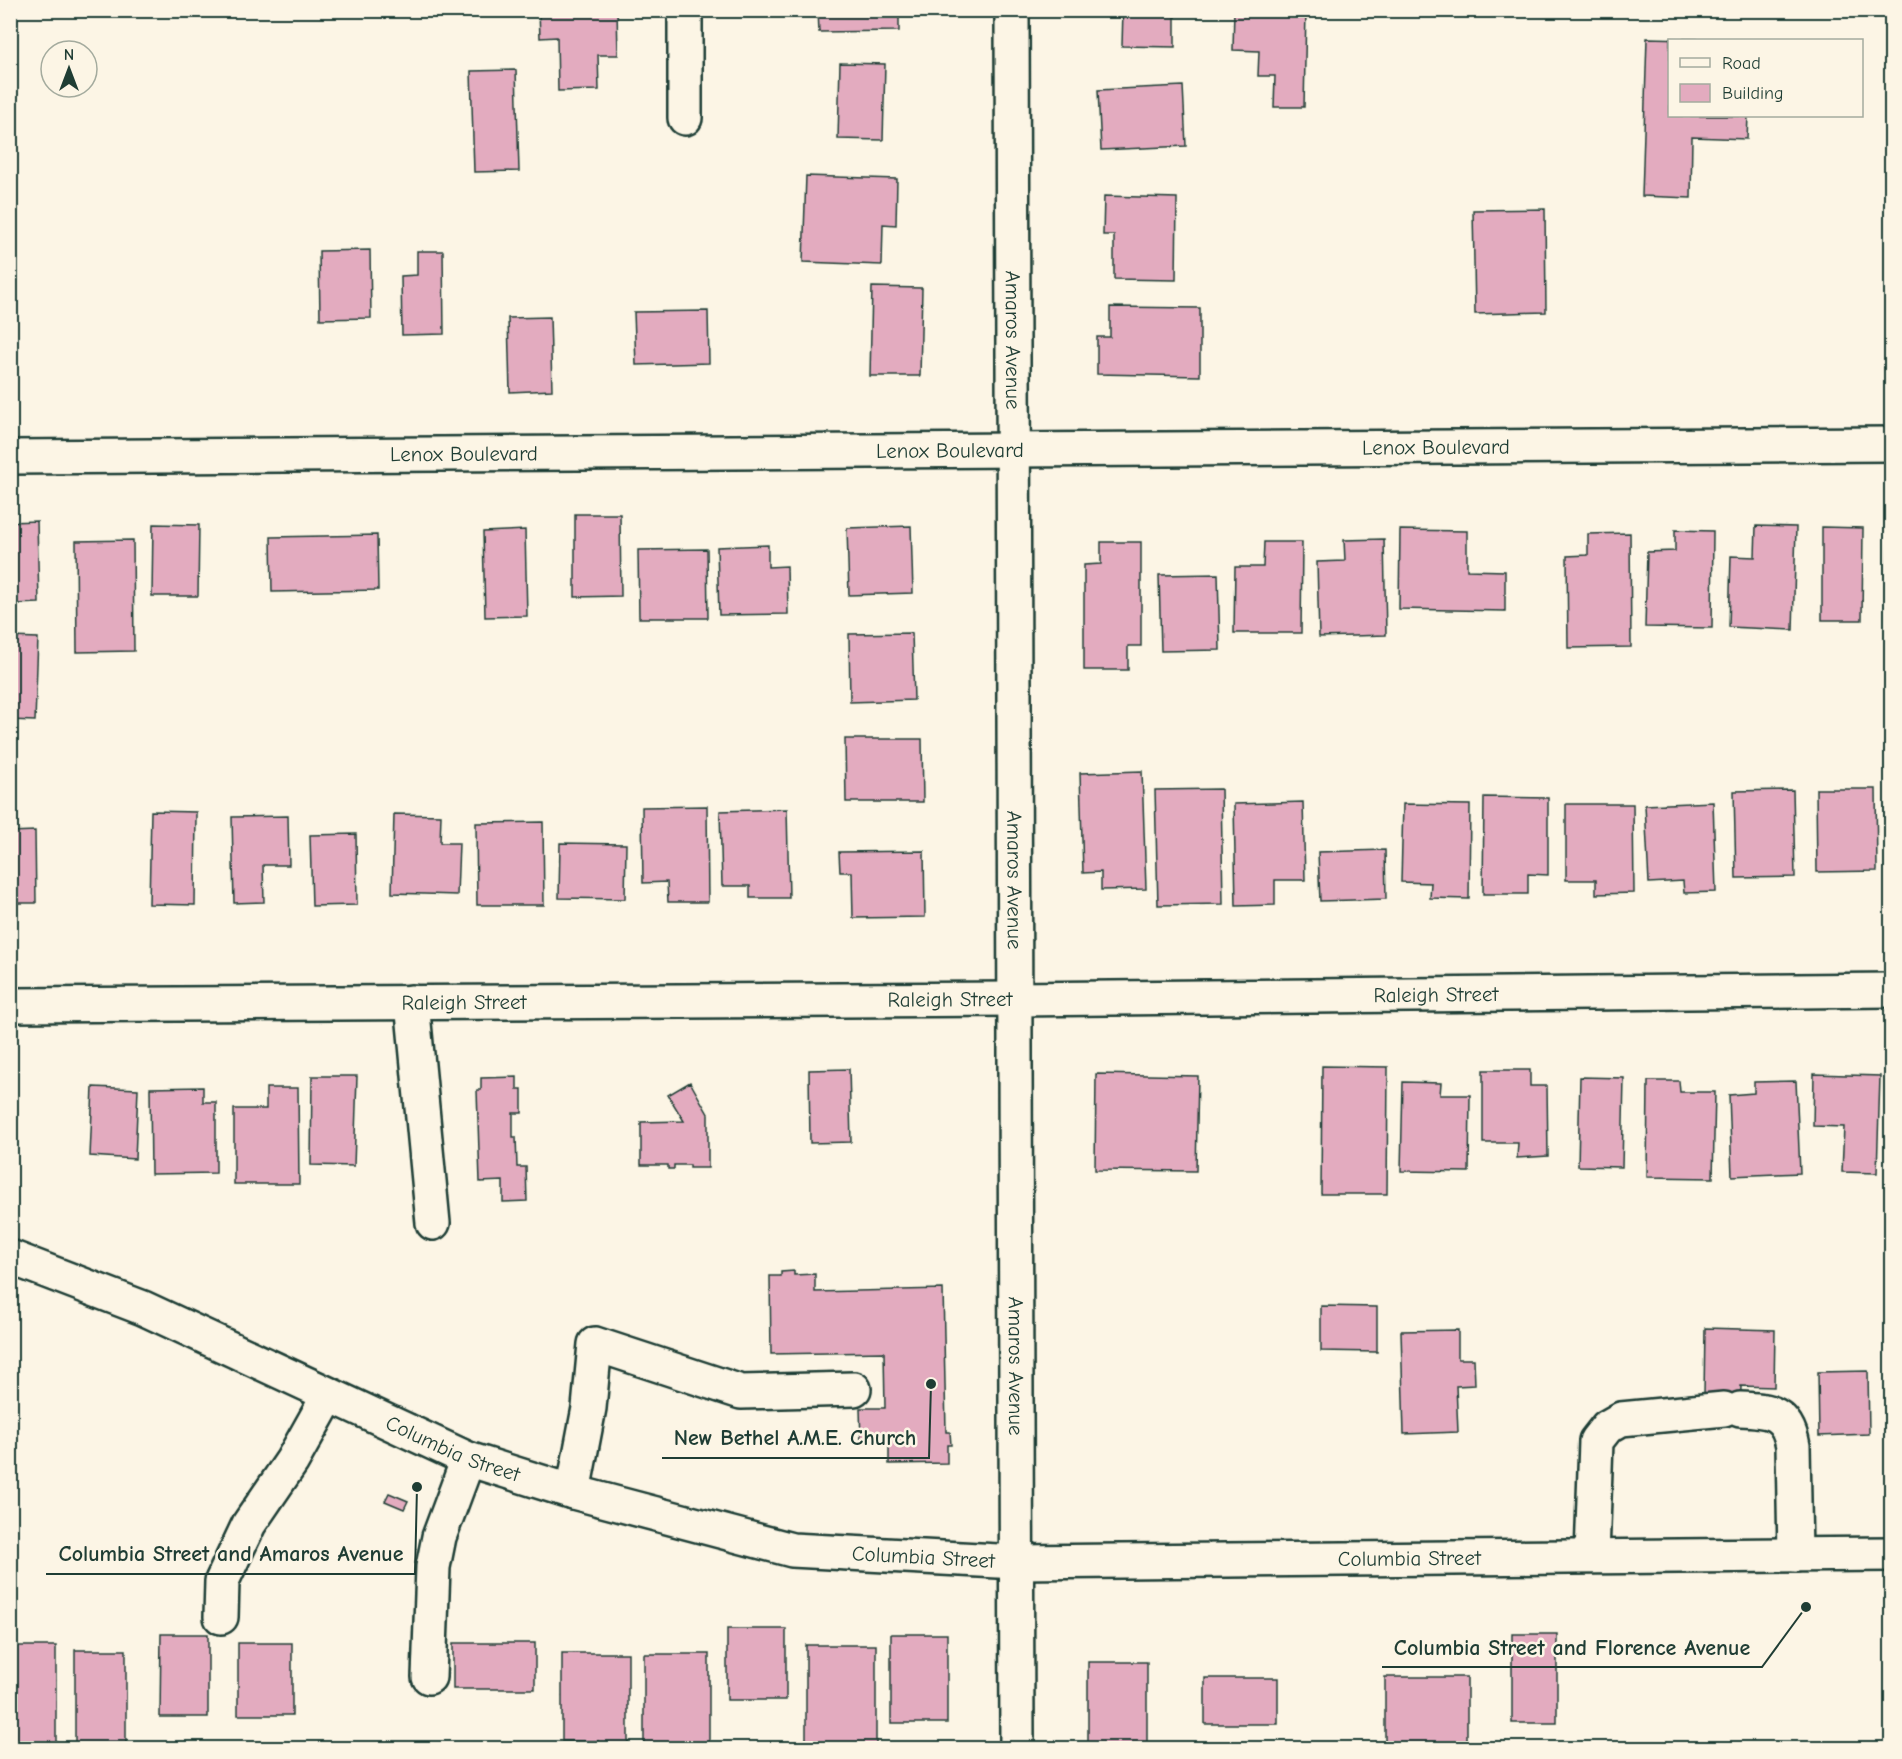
<svg xmlns="http://www.w3.org/2000/svg" width="1902" height="1759" font-family="'Comic Neue',sans-serif">
	<style>
		.building { fill: #e3abbf; stroke: #1f3d34; stroke-width: 1.5 }
		.lines { fill: none; stroke-linecap: round; stroke-linejoin: round }
		.minor-casing { stroke: #1f3d34; stroke-width: 38 }
		.minor { stroke: #fcf5e5; stroke-width: 33 }
		.labels { text-anchor: middle; dominant-baseline: central; stroke-width: 5; stroke-linejoin: round; paint-order: stroke }
		.street-label { font-size: 21px; fill: #1f3d34; stroke: #fcf5e5 }
		.leader { fill: none; stroke: #1f3d34; stroke-width: 2 }
		.callout-dot { fill: #1f3d34; stroke: #fcf5e5; stroke-width: 2 }
		.callout-label { font-size: 22px; text-anchor: middle; font-weight: bold; fill: #1f3d34; stroke: #fcf5e5; stroke-width: 5; stroke-linejoin: round; paint-order: stroke }
	</style>
	<rect width="100%" height="100%" fill="#fcf5e5"/>
	<filter id="ink" filterUnits="userSpaceOnUse"><feTurbulence type="fractalNoise" baseFrequency=".0167" numOctaves="2"/><feDisplacementMap in="SourceGraphic" scale="12" xChannelSelector="R" yChannelSelector="G"/><feConvolveMatrix kernelMatrix="1 2 1 2 8 2 1 2 1" color-interpolation-filters="sRGB"/></filter>
	<g filter="url(#ink)">
		<!-- building -->
		<path class="building" d="M539,10H617L618,55H598L599,90L558,91L557,37L540,38Z
			M818,10H899V31L819,32Z
			M1123,10H1175V47L1122,46Z
			M1234,10H1306L1304,107H1274L1275,76H1258L1259,51L1233,50Z
			M1647,38L1730,40H1670V116H1748L1747,139L1692,137L1691,198L1642,196Z
			M840,63L885,64L883,140L838,139Z
			M516,70L519,171L474,172L471,71Z
			M1183,86L1186,146L1101,150L1098,90Z
			M806,176L897,179L896,225L883,224L882,265L803,262Z
			M1104,196L1177,198L1176,280L1114,279V235H1103Z
			M1545,209L1546,312L1475,314L1473,210Z
			M370,250L371,318L320,319L319,251Z
			M417,251H443L444,334L402,335L401,276L417,275Z
			M872,287L922,288L920,376H870Z
			M1110,307L1200,308V376L1097,374V337H1110Z
			M708,311L709,363L636,365L634,312Z
			M550,317L552,390L510,392L508,318Z
			M575,514H620L621,596L575,597Z
			M37,521L39,603L14,604L13,586H10V522Z
			M153,524L199,525L198,596H152Z
			M911,526L913,593L849,595L847,528Z
			M1756,526L1796,527L1793,630L1729,627L1731,556L1755,557Z
			M1822,527L1863,528L1862,620H1822Z
			M1889,528H1892V587H1888Z
			M525,530L527,616L485,617L483,532Z
			M1400,530L1467,531V570L1505,571V611L1399,609Z
			M1675,530L1713,531L1712,628L1645,627L1647,552L1675,551Z
			M1630,533L1631,647L1568,648L1567,556L1588,555V534Z
			M377,535L378,590L272,592L271,537Z
			M1384,539L1386,635L1319,637L1317,562L1345,561L1344,540Z
			M133,540L134,651L77,652L76,541Z
			M1101,542H1141V646H1128V670H1084V565L1101,564Z
			M1264,542H1302L1301,633H1234L1235,567H1263Z
			M768,545V567L787,566L788,614L719,615L717,547Z
			M707,549L708,618H639L638,550Z
			M1218,574L1220,650L1161,651L1159,575Z
			M912,633L914,700L850,702L849,634Z
			M10,637L38,638L35,721L10,720Z
			M845,739H922L923,802H846Z
			M1142,771L1146,889L1101,890V872L1083,873L1080,773Z
			M1221,789L1223,904L1158,905L1155,790Z
			M1816,789H1876L1877,871L1817,872Z
			M1793,790L1795,877L1736,878L1734,791Z
			M1484,797L1548,798V875L1528,874V894H1483Z
			M1303,802L1305,880H1275V905L1236,906L1234,804Z
			M1713,802L1716,892L1684,893L1683,881L1649,883L1645,805Z
			M1403,804L1470,805L1469,899L1430,898L1431,883L1401,882Z
			M1566,804H1633L1634,893L1596,894V880H1566Z
			M707,806L708,902H668L667,882L643,883L642,807Z
			M787,809L789,898H750V886H722L720,811Z
			M151,811L196,812L195,905L149,904Z
			M394,814L441,815L440,843H459L457,895L392,893Z
			M288,816L289,865H263L264,902L234,903L232,817Z
			M543,822L544,905H477L476,823Z
			M35,831L36,903H10V832Z
			M356,834L357,905L312,906L310,835Z
			M560,843L626,844L625,899L559,898Z
			M1385,850L1386,899L1320,901L1318,852Z
			M924,851L925,917L853,918L852,872H840L839,852Z
			M1322,1066L1388,1067L1387,1194H1321Z
			M849,1069L851,1142L810,1143L809,1070Z
			M1483,1070H1530V1086H1547L1548,1156L1517,1158L1518,1143H1483Z
			M1096,1074L1198,1076L1196,1171L1095,1170Z
			M1814,1074L1880,1076L1877,1173L1842,1172L1844,1127L1813,1126Z
			M312,1076H357L354,1166L311,1165Z
			M517,1077V1089H522V1113H513V1137H516L517,1167H526L527,1201L503,1202V1181L480,1182L477,1090H481V1078Z
			M1580,1077L1624,1078L1622,1167L1578,1166Z
			M1648,1081H1679L1680,1092H1715L1713,1178L1647,1177Z
			M1796,1081L1800,1173L1732,1176L1729,1095L1754,1093V1082Z
			M690,1082L708,1114V1168H690V1165H674V1169H668V1165H641V1122L684,1121L668,1095Z
			M1403,1082L1441,1083L1440,1095H1470L1469,1172L1401,1171Z
			M93,1087L138,1089L135,1159L90,1156Z
			M203,1087V1102H216V1173L151,1174L150,1088Z
			M266,1088H298L299,1184H234V1109H266Z
			M794,1271V1275L815,1274V1292L943,1289L946,1432H950L951,1445H947V1463L889,1464V1442H861L860,1408H885L884,1352L771,1354L770,1276H781V1272Z
			M1321,1306L1377,1307V1352L1321,1351Z
			M1705,1328L1775,1330L1774,1387L1741,1386L1740,1417L1704,1395Z
			M1458,1330V1359H1474L1475,1385L1456,1386L1458,1432L1404,1434L1401,1331Z
			M1868,1371L1869,1434L1819,1436L1818,1372Z
			M389,1493L408,1501L404,1509L385,1501Z
			M727,1629H786V1700H727Z
			M161,1634H208V1717H160Z
			M891,1634H947V1723H891Z
			M1512,1634H1557V1723H1512Z
			M238,1643H292V1715H238Z
			M453,1643H535V1689H453Z
			M806,1645H876V1747H806Z
			M10,1646H56V1748H10Z
			M75,1650H126V1748H75Z
			M562,1653H628V1748H598V1741H562Z
			M644,1654H709V1744H644Z
			M1088,1662H1147V1748H1088Z
			M1385,1677H1467V1748H1385Z
			M1205,1678H1278V1724H1205Z"/>
		<g class="lines">
			<!-- minor casing -->
			<g class="minor-casing">
				<g id="minor">
					<path id="s1" d="M1012,10L1017,1748"/>
					<path d="M685,118V10"/>
					<path id="s2" d="M10,457L1892,444"/>
					<path d="M412,1002L433,1223"/>
					<path id="s3" d="M10,1005L1015,999L1892,990"/>
					<path id="s4" d="M10,1257L143,1308L468,1459L573,1492L792,1550L1017,1562L1892,1554"/>
					<path d="M1740,1409C1770,1410 1787,1412 1793,1446L1795,1555"/>
					<path d="M573,1492L589,1408L595,1344L741,1392L854,1389"/>
					<path d="M1592,1556L1596,1441L1607,1427L1621,1419L1724,1409"/>
					<path d="M221,1617L222,1581L249,1524L292,1461L329,1395"/>
					<path d="M429,1677L433,1567L439,1537L468,1459"/>
				</g>
			</g>
			<!-- minor -->
			<use href="#minor" class="minor"/>
		</g>
	</g>
	<g class="labels">
		<!-- street labels -->
		<g class="street-label">
			<text stroke="none"><textPath href="#s1" startOffset="330">Amaros Avenue</textPath></text>
			<text stroke="none"><textPath href="#s2" startOffset="1426">Lenox Boulevard</textPath></text>
			<text stroke="none"><textPath href="#s2" startOffset="940">Lenox Boulevard</textPath></text>
			<text stroke="none"><textPath href="#s2" startOffset="454">Lenox Boulevard</textPath></text>
			<text stroke="none"><textPath href="#s1" startOffset="870">Amaros Avenue</textPath></text>
			<text stroke="none"><textPath href="#s3" startOffset="1426">Raleigh Street</textPath></text>
			<text stroke="none"><textPath href="#s3" startOffset="940">Raleigh Street</textPath></text>
			<text stroke="none"><textPath href="#s3" startOffset="454">Raleigh Street</textPath></text>
			<text stroke="none"><textPath href="#s1" startOffset="1356">Amaros Avenue</textPath></text>
			<text stroke="none"><textPath href="#s4" startOffset="483">Columbia Street</textPath></text>
			<text stroke="none"><textPath href="#s4" startOffset="969">Columbia Street</textPath></text>
			<text stroke="none"><textPath href="#s4" startOffset="1455">Columbia Street</textPath></text>
		</g>
	</g>
	<!-- callouts -->
	<path class="leader" d="M931 1384L929 1458H662M417 1487L415 1574H46M1806 1607L1762 1667H1382"/>
	<g class="callout-dot">
		<circle cx="931" cy="1384" r="6"/>
		<circle cx="417" cy="1487" r="6"/>
		<circle cx="1806" cy="1607" r="6"/>
	</g>
	<g class="callout-label">
		<text x="795" y="1445">New Bethel A.M.E. Church</text>
		<text x="231" y="1561">Columbia Street and Amaros Avenue</text>
		<text x="1572" y="1655">Columbia Street and Florence Avenue</text>
	</g>
	<!-- margin -->
	<rect width="1902" height="1759" fill="none" stroke="#fcf5e5" stroke-width="36"/>
	<rect x="18" y="18" width="1866" height="1723" fill="none" stroke="#1f3d34" stroke-width="2" filter="url(#ink)"/>
	<!-- legend -->
	<rect x="1668" y="39" width="195" height="78" fill="#fcf5e5" stroke="#a4ab9e" stroke-width="1.5"/>
	<rect x="1680" y="58" width="30" height="9" fill="#fcf5e5" stroke="#a4ab9e" stroke-width="1.5"/>
	<text x="1722" y="69" font-size="18" fill="#1f3d34">Road</text>
	<rect x="1680" y="84" width="30" height="18" fill="#e3abbf" stroke="#a4ab9e" stroke-width="1.5"/>
	<text x="1722" y="99" font-size="18" fill="#1f3d34">Building</text>
	<!-- north arrow -->
	<g transform="translate(69 69)"><circle r="28" fill="#fcf5e5" stroke="#a4ab9e" stroke-width="1.5"/>
	<path d="M0-4.5L10 22L0 15L-10 22Z" fill="#1f3d34"/>
	<text y="-9" font-size="16" font-weight="bold" text-anchor="middle" fill="#1f3d34">N</text>
	</g>
</svg>
